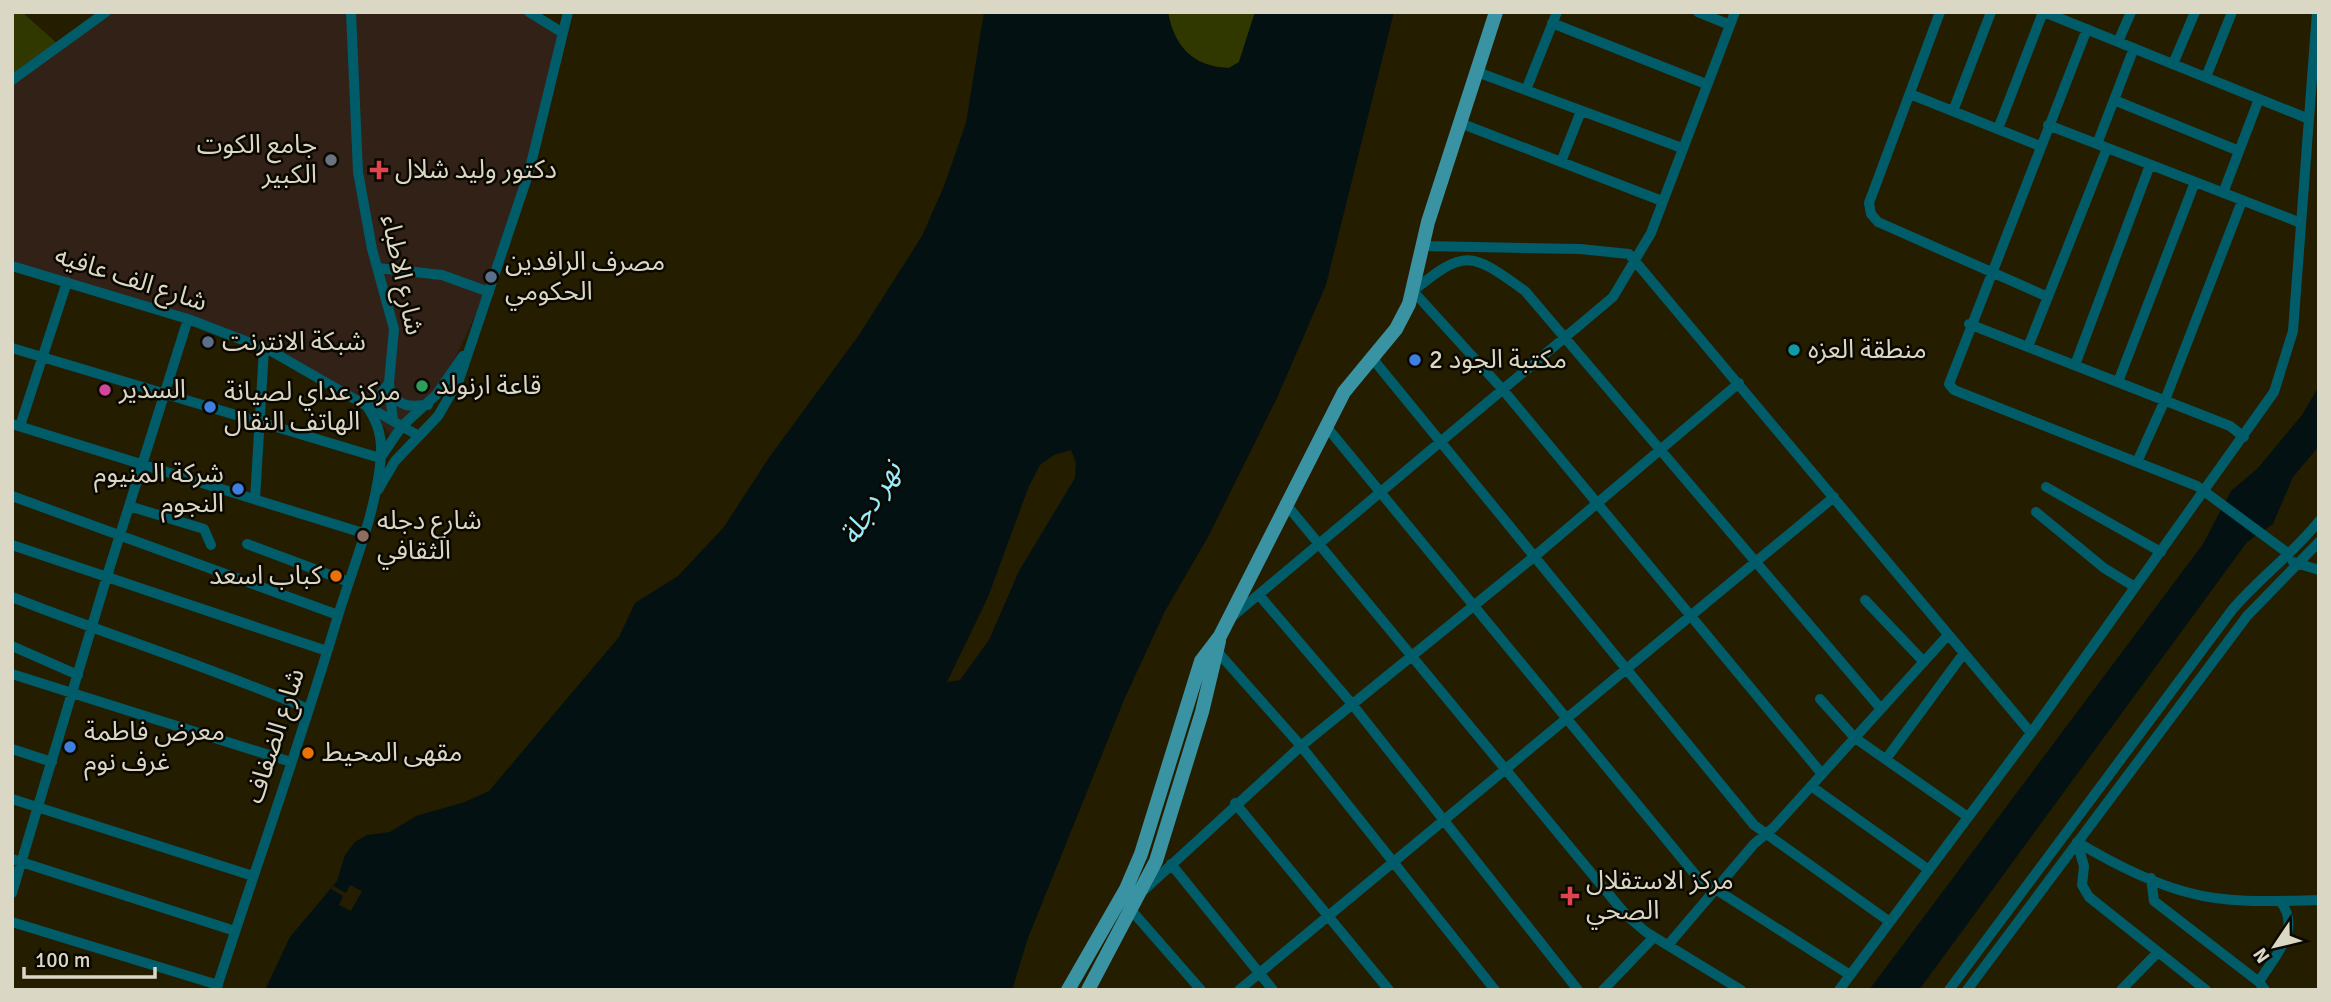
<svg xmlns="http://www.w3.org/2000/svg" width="2331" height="1002" font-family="Signika,'Noto Sans Arabic',sans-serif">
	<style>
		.commercial { fill: #312117 }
		.green { fill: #303800 }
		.water { fill: #031113; fill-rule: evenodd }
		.pier { fill: #241d00 }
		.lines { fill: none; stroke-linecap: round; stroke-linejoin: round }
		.minor { stroke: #005c68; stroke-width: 10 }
		.major { stroke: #3a93a2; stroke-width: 14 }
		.worship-dot { fill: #6b7280; stroke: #0b0801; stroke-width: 2.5 }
		.health-dot { fill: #e0444e; stroke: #0b0801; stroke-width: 2.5 }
		.service-dot { fill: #5c6f8a; stroke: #0b0801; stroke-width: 2.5 }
		.culture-dot { fill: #0f9aa8; stroke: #0b0801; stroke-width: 2.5 }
		.shop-dot { fill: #3f7fe0; stroke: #0b0801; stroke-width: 2.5 }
		.leisure-dot { fill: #2e9e5b; stroke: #0b0801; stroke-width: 2.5 }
		.hotel-dot { fill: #d1479c; stroke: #0b0801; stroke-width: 2.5 }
		.education-dot { fill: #8d6e63; stroke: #0b0801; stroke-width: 2.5 }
		.food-dot { fill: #e8710a; stroke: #0b0801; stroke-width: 2.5 }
		.labels { text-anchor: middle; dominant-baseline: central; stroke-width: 5; stroke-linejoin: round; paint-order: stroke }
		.poi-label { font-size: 26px; fill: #dbd7c5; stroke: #0b0801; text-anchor: start }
		.street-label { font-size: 26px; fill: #dbd7c5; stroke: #0b0801 }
		.water-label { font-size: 28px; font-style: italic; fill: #9aedfb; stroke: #0b0801 }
	</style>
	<rect width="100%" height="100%" fill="#241d00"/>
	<!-- commercial -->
	<path class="commercial" d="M106,12H529L563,33L527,176L483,299L441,388L393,438L372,413L284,358L188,319L12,266V80Z"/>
	<!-- green -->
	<path class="green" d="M12,12H22L60,46L12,80Z
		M1168,12H1255L1239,62L1229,68C1193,67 1174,47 1168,12Z"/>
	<!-- water -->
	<path class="water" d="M984,12H1168C1174,46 1193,67 1229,68L1239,62L1255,12H1394L1326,285L1277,398L1208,537L1165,611L1124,700L1028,938L1012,990H265L290,937L337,881L345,855L355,842L367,835L390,832L416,816L465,802L489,791L619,637L635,603L678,576L724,527L768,459L859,335L922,236L944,186L966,123ZM1071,450L1076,463L1075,478L1019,571L989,640L960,680L947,682L988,597L1029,486L1040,465L1054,455Z
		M2319,386V446L2293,477L2273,524L2247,542L1919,990H1869L2203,544L2231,491L2258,468L2302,415Z"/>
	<!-- pier -->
	<path class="pier" d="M350,885L362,891L351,911L339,905L343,896L331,889L333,886L346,893Z"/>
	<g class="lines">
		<!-- minor -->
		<path class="minor" d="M351,12L358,172L372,249L394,329L389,383L393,421
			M529,12L563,33
			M1698,12L1730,25
			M1940,12L1869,203L1871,214L1878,222L2048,297
			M2044,12L2309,119
			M1552,23L1706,84
			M2087,29L1949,384L1954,390L2197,486L2289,554
			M2118,42L2131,12
			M2173,64L2195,12
			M1477,72L1682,148
			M2206,77L2232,12
			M12,80L106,12
			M1526,90L1557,12
			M1910,94L2040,146
			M2114,100L2239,151
			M1953,111L1991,12
			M1460,123L1662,201
			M2048,125L2301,223
			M1998,129L2043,12
			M2097,144L2134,48
			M1561,162L1581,111
			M2223,193L2259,99
			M1423,246L1580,249L1629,254L2031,733
			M12,266L188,319L271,351L419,436
			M378,268L442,275L489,292
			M1969,324L2230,426L2244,437
			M2028,347L2107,148
			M12,348L380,458
			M1372,358L1754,825L1890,922
			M2075,365L2150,165
			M2118,382L2195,182
			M393,392C400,409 412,406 428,405
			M12,424L363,533
			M1325,425L1698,878L1850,975
			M20,426L67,282
			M381,457L402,426L436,395L463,356
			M2137,462L2165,400L2242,201
			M2046,487L2161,552
			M378,490L395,461L438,416L459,380L529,172L568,12
			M12,496L338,615
			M255,499L264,349
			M1285,503L1626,915L1646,932L1741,990
			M129,506L204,529L211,545
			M2036,512L2104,568L2135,587
			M247,544L349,582
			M12,545L327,651
			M2293,562L2319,570
			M1259,595L1352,704L1578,990
			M12,597C110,636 211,667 308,709
			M1865,600L1924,662
			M1233,616L1613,297L1651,233L1735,12
			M12,646L78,675
			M1216,650L1301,746L1495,990
			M12,674L291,762
			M1820,699L1855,738L1968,817
			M12,749L52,762
			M1886,759L1964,653
			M1822,774L1504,391L1413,291C1465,249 1470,251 1525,291L1881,709
			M1811,786L1929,870
			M12,799L253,876
			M1235,803L1389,990
			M2077,842C2109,861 2153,884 2190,893C2230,904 2277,901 2319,900
			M2077,842L2084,866L2082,885L2089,897L2206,990
			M12,859L235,931
			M1171,864L1273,990
			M2151,878L2154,901L2259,982
			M1144,890L1301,746L1535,556L1739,383
			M12,893L107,576L188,319
			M1132,911L1201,990
			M12,922L218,985
			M1668,945L1754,844L1774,827L1948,635
			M216,990C256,866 300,744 337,619C353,566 377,511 381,455C382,435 377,421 366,405L375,401L389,383
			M1239,990L1834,497
			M1603,990L1654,937
			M1839,990L2031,733L2274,392L2293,331L2317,12
			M1949,990L2232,610C2259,578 2293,554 2319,521
			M1967,990L2247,616L2319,542
			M2121,990L2158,952
			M2265,990L2259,982C2274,956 2303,930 2280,901"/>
		<!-- major -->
		<path class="major" d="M1068,990L1126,889L1141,854L1201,661L1220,636L1344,392L1396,329L1409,304L1428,222L1496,12
			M1088,990L1156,861L1202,712L1219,641"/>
	</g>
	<!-- markers -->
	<circle class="worship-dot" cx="331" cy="160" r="7"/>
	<g class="health-dot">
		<path d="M375.5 159.5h7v7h7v7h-7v7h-7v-7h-7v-7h7z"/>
		<path d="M1566.5 885.5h7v7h7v7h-7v7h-7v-7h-7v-7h7z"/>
	</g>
	<g class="service-dot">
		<circle cx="491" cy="277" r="7"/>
		<circle cx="208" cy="342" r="7"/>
	</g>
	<circle class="culture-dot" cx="1794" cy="350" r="7"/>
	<g class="shop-dot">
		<circle cx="1415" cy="360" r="7"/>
		<circle cx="210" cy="407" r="7"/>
		<circle cx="238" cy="489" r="7"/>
		<circle cx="70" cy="747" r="7"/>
	</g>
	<circle class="leisure-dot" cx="422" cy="386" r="7"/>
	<circle class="hotel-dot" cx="105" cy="390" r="7"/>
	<circle class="education-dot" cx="363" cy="536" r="7"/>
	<g class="food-dot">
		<circle cx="336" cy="576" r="7"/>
		<circle cx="308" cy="753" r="7"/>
	</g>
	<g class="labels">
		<!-- poi labels -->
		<g class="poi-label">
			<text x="317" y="145" text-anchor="end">جامع الكوت<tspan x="317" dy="30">الكبير</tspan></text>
			<text x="395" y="170">دكتور وليد شلال</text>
			<text x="505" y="262">مصرف الرافدين<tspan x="505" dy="30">الحكومي</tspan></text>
			<text x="222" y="342">شبكة الانترنت</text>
			<text x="1808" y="350">منطقة العزه</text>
			<text x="1429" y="360">مكتبة الجود 2</text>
			<text x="436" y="386">قاعة ارنولد</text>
			<text x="119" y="390">السدير</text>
			<text x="224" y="392">مركز عداي لصيانة<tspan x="224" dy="30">الهاتف النقال</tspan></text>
			<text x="224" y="474" text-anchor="end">شركة المنيوم<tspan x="224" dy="30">النجوم</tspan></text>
			<text x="377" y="521">شارع دجله<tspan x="377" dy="30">الثقافي</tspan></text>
			<text x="322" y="576" text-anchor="end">كباب اسعد</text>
			<text x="84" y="732">معرض فاطمة<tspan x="84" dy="30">غرف نوم</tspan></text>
			<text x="322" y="753">مقهى المحيط</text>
			<text x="1586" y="881">مركز الاستقلال<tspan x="1586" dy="30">الصحي</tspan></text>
		</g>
		<!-- street labels -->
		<g class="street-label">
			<text transform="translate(402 275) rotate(78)">شارع الاطباء</text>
			<text transform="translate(131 279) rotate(18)">شارع الف عافيه</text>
			<text transform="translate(275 736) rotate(-72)">شارع الضفاف</text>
		</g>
		<!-- water labels -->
		<g class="water-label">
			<text transform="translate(871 503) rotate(-59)">نهر دجلة</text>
		</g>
	</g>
	<!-- border -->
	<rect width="2331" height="1002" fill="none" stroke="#dbd7c5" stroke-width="28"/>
	<!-- north arrow -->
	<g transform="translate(2275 946) rotate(235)" stroke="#0b0801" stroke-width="5" paint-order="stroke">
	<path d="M0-5L12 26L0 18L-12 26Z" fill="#dbd7c5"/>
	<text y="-10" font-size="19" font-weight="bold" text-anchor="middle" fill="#dbd7c5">N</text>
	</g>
	<!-- scale -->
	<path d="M24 967v10h131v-10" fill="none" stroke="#dbd7c5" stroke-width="3.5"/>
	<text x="35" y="967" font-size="21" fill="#dbd7c5" stroke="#0b0801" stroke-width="5" paint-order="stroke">100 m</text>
</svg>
